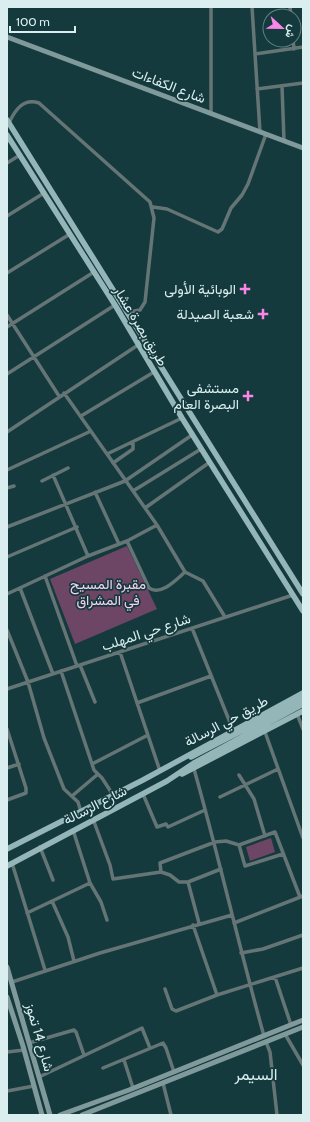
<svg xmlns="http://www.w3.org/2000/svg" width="310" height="1122" font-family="Cabin,Vazirmatn,sans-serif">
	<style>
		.green { fill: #6d4666 }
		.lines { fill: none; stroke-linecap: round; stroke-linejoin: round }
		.street { stroke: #657576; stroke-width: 3.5 }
		.secondary { stroke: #809a9b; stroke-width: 5 }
		.primary { stroke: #94b6b8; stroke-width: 5.5 }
		.poi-dot { fill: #fa87e7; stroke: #153a3d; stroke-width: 1.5 }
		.labels { text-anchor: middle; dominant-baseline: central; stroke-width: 3.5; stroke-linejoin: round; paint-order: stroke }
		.street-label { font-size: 14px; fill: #daeeef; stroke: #153a3d }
		.poi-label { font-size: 14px; fill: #daeeef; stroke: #153a3d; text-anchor: end }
		.park-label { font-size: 14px; fill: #f7d1ef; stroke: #153a3d }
		.quarter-label { font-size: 16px; fill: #daeeef; stroke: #153a3d }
	</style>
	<rect width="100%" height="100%" fill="#153a3d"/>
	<!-- green -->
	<path class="green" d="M127,546L157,609L75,644L50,579Z
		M271,838L275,852L250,861L246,847Z"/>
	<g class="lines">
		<!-- street -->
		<path class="street" d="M252,7L260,132
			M290,7L291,16
			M293,40L294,49
			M255,54L303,47
			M282,86L284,141
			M257,89L303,83
			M211,114V7
			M9,123C15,110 23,98 39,103L150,202L154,218L145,302L140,310L129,312
			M7,163L20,155
			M153,207L167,209L218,232L222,229L231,208L242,195L248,184L266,134
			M7,216L44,193
			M7,273L70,234
			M7,315L59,396
			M7,327L94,272
			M7,374L115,305
			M64,393L157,525L185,572L203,581L225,617
			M81,416L154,372
			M7,432L138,345
			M107,454L182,418
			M113,463L133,449V442
			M7,470L91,431
			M53,475L88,556
			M42,481L68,468
			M7,488L14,486
			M133,491L201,449
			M95,492L119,544
			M145,508L210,462
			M7,527L125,481L192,435
			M127,541L149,588C161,596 176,580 185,572
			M7,557L77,527
			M45,576L77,666
			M20,588L53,674
			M7,594L88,556L127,541L157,525
			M192,628L233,730
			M7,630L28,682L44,738L64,789L78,802L81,812
			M120,652L160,771
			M80,665L95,702
			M61,671L94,770L102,778L113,795
			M7,689L293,595
			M137,703L211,676
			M297,714L303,729
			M7,729L26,788V793L7,800
			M265,732L303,838
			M92,764L148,735
			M7,768L19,764
			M194,769C219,857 239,947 264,1036
			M239,775L254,799L265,836
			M143,794L157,827L166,824L168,827L205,810
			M72,796L98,774
			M220,797L278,769
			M93,819L110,865L113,879L161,872L160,863L215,842L226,841L239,845L275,832L300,897
			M73,830L90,883L101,902L107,920
			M239,845L245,866L283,854
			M40,847L53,880
			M12,863L45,970
			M161,872L170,875L179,882H188L221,869
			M188,882L199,923
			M52,901L68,937L74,961
			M27,913L90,883
			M234,923L303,896
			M193,925L217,995
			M241,953L263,949L303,935
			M275,977L291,1025
			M12,982L100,953L232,915
			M165,989L172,1009L176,1011L217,995L303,968
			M285,1034L303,1065
			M266,1042L270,1052L277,1115
			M29,1043L74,1030L76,1032L84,1055
			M7,1052L24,1050
			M124,1060L133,1088
			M103,1068L163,1043L166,1048L174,1072
			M39,1077L142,1028L150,1048
			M163,1083L171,1115
			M7,1091L34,1086"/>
		<!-- secondary -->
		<path class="secondary" d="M7,37L303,148
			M7,967L50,1115
			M7,997L23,1046L42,1115
			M60,1115L129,1090L303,1020
			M82,1115L303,1027"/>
		<!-- primary -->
		<path class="primary" d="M7,120L303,594
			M7,135L115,305L182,418L303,611
			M191,757L303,699
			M182,774L303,711
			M7,849L143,780L303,693
			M7,866L167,781L194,763L303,704"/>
	</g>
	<!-- markers -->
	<g class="poi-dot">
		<path d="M243 283h4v4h4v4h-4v4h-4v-4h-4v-4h4z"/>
		<path d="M261 308h4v4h4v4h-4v4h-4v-4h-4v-4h4z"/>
		<path d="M246 390h4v4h4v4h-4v4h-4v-4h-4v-4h4z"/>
	</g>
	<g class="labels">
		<!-- street labels -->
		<g class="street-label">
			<text transform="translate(169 85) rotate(21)">شارع الكفاءات</text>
			<text transform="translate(141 326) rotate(59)">طريق بصرة عشار</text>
			<text transform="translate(146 632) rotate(-18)">شارع حي المهلب</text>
			<text transform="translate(226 721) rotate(-28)">طريق حي الرسالة</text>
			<text transform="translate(95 805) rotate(-27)">شارع الرسالة</text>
			<text transform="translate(40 1037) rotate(74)">شارع 14 تموز</text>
		</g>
		<!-- poi labels -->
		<g class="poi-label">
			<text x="236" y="289">الوبائية الأولى</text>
			<text x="254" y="314">شعبة الصيدلة</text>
			<text x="239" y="388">مستشفى<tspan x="239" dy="16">البصرة العام</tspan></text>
		</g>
		<!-- park labels -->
		<g class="park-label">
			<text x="108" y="584">مقبرة المسيح<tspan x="108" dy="16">في المشراق</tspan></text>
		</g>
		<!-- quarter labels -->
		<g class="quarter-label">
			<text x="256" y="1074">السيمر</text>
		</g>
	</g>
	<!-- border -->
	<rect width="310" height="1122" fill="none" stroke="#daeeef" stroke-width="16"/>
	<!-- north arrow -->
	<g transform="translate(282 28) rotate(112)"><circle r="19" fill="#153a3d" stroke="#648284"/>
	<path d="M0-3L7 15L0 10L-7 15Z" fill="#fa87e7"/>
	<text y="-6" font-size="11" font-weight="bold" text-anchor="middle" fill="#daeeef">ش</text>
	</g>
	<!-- scale -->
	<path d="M10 26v6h65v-6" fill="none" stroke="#daeeef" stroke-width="2"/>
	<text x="16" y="26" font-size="12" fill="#daeeef" stroke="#153a3d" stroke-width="3" paint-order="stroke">100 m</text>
</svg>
